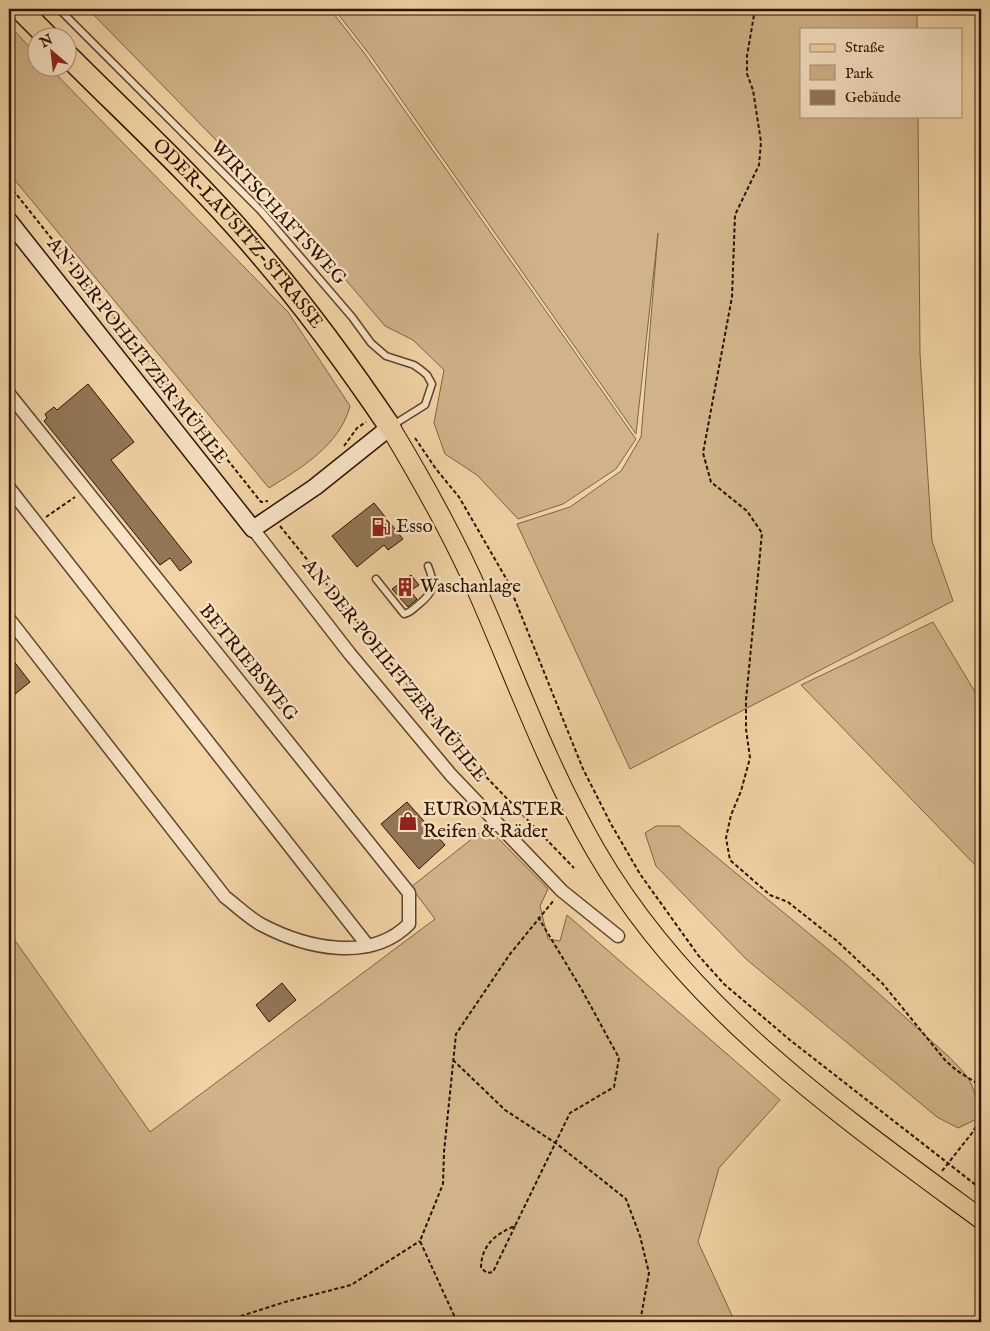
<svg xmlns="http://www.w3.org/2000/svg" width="990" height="1331" font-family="'IM FELL English',serif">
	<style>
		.green { fill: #d1b289; stroke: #7f6244 }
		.building { fill: #937656; stroke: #2d1200 }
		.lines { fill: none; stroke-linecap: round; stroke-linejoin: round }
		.lane-casing { stroke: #5e4229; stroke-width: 9 }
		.street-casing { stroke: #5e4229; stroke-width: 15 }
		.secondary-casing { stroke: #2d1200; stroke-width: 19 }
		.primary-casing { stroke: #2d1200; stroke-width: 21 }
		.highway-casing { stroke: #2d1200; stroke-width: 24 }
		.path { stroke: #2d1200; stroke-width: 2; stroke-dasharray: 4 2.5; stroke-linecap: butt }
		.lane { stroke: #f7e2c4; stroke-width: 6 }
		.street { stroke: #f7e2c4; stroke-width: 12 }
		.secondary { stroke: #f7e2c4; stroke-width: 16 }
		.primary { stroke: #f2d3a5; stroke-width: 19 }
		.highway { stroke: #f2d3a5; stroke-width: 21 }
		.labels { text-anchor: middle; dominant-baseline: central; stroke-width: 5; stroke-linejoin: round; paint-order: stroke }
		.street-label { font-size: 19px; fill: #2d1200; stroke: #f7e2c4 }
		.poi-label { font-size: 19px; fill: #2d1200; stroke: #f7e2c4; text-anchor: start }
	</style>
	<rect width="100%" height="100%" fill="#f2d3a5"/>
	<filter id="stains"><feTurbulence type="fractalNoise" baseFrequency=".004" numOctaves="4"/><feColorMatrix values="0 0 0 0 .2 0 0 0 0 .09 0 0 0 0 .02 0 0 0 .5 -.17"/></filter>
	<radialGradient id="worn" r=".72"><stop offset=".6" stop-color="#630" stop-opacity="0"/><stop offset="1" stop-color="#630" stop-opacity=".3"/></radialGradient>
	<!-- green -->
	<path class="green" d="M88,9H330L365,54L636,439L616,469L563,504L518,519L477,475L445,454L434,423L444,370L413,340L385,326L299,225Z
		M334,9H917V29H801V116H918L920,354L932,541L953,601L630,769L517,524L570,507L621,471L641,437L658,233L636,434L370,55Z
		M9,25L37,55L38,68H50L288,312L350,406C340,445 301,468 269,488L9,173Z
		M933,622L981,702V871L801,685Z
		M656,826H679L847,965L947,1055C971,1078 975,1085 979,1118L958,1128L937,1117L746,959L656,866L645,833Z
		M487,827L548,889L540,906L548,939L560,941L567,915L780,1100L719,1168L698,1242L735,1322H9V932L150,1132L435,919L411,887Z"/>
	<!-- building -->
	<path class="building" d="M88,384L134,442L111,460L192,562L180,571L170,558L160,565L44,421L47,418L45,414L54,407L57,410Z
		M374,503L403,539L388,550L384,545L357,567L332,536Z
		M411,575L419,585L410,591L417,599L408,607L392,589Z
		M9,655L30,682L9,699Z
		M407,802L445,845L419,869L381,824Z
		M282,983L296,1000L269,1022L256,1005Z"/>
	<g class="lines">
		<!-- lane casing -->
		<g class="lane-casing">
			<path id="lane" d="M59,9L261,211L352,317L371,343L386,356L414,365L421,370L427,375L432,384L425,405L393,425
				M376,579L404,614C410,613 413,609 418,605C434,592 436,586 428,566"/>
		</g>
		<!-- street casing -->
		<g class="street-casing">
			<path id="street" d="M9,394L409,893V924C370,963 306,948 262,925C249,918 237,906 225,897L9,619
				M9,488L368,946
				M253,529L350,654L451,775L562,891L618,936"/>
		</g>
		<!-- secondary casing -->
		<g class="secondary-casing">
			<path id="secondary" d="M9,221L253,529L315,487L390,427"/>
		</g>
		<!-- primary casing -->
		<g class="primary-casing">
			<path id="primary" d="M390,427C423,482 455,538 480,597C517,682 549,770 596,851C687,1008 837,1113 981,1219"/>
		</g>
		<!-- highway casing -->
		<g class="highway-casing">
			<g id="highway">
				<path d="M20,9L49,38"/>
				<path id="s1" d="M68,56C128,116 192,175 248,240C300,299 346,362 390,427"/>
			</g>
		</g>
		<!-- path -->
		<path class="path" d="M755,9L747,56V74L753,90L761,142L759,165L735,215L732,297L703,453L711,482L747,511L762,533L746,700V729L750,758L741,791L731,815L726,838L730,860L770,895L788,902L837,941L883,984L945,1060L956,1070L981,1086
			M9,185L261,502L268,501
			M415,438L436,469L459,497L507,580L583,769L611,824L640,874L698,955L724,984L790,1040L981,1189
			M344,446L357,428L366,422
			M46,517L75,497
			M280,526L463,753L574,868
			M453,1060L505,1110L557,1144L626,1199L640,1236L649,1273L640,1322
			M942,1171L972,1133L981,1118
			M515,1226L493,1272L487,1273L481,1268C481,1246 495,1234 515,1226L570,1113L614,1087L619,1058L582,990L538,917
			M222,1322L285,1302L351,1285L420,1241
			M457,1322L420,1241L443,1184L444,1152L456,1034L510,954L554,900"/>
		<!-- lane -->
		<use href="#lane" class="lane"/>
		<!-- street -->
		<use href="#street" class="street"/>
		<!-- secondary -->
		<use href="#secondary" class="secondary"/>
		<!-- primary -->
		<use href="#primary" class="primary"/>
		<!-- highway -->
		<use href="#highway" class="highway"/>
	</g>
	<!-- icons -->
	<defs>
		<g id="fuel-bare" transform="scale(1.5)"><path d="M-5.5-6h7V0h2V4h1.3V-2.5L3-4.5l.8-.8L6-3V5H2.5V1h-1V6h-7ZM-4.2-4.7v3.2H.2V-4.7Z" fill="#8f2418" stroke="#f7e2c4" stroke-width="2.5" paint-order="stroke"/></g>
		<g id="building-bare" transform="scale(1.5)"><path d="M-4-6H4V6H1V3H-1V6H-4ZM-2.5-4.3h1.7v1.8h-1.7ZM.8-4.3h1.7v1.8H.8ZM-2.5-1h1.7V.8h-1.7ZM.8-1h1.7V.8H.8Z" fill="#8f2418" stroke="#f7e2c4" stroke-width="2.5" paint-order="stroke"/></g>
		<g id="shop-bare" transform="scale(1.5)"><path d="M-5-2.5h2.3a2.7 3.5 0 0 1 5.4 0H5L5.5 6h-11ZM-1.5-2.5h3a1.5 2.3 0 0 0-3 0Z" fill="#8f2418" stroke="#f7e2c4" stroke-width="2.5" paint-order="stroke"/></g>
	</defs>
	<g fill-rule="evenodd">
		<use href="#fuel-bare" x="381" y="527"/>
		<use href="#building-bare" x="405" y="587"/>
		<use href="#shop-bare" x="408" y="821"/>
	</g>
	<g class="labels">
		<!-- street labels -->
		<g class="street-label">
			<text transform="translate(278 213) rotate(47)">WIRTSCHAFTSWEG</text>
			<text stroke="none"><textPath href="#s1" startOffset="246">ODER-LAUSITZ-STRASSE</textPath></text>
			<text transform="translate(137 351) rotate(52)">AN DER POHLITZER MÜHLE</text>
			<text transform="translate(248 663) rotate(51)">BETRIEBSWEG</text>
			<text transform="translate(394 671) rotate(51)">AN DER POHLITZER MÜHLE</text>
		</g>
		<!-- poi labels -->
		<g class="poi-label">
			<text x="396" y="527">Esso</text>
			<text x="420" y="587">Waschanlage</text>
			<text x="423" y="810">EUROMASTER<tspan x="423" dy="22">Reifen &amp; Räder</tspan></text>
		</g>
	</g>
	<!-- margin -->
	<rect width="990" height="1331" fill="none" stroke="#f2d3a5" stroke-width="30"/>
	<rect x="10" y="10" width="970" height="1311" fill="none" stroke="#2d1200" stroke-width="2.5"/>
	<rect x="15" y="15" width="960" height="1301" fill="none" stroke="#2d1200"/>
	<!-- legend -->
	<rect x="800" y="28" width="162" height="90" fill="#f7e2c4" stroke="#a68f76"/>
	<rect x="810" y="44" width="25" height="8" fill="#f2d3a5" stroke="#a68f76"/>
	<text x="845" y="52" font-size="15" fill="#2d1200">Straße</text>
	<rect x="810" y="65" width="25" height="15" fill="#d1b289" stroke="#a68f76"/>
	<text x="845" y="78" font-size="15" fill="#2d1200">Park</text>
	<rect x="810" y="90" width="25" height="15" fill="#937656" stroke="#a68f76"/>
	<text x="845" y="102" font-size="15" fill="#2d1200">Gebäude</text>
	<!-- north arrow -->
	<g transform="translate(52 52) rotate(332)"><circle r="24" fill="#f7e2c4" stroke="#a68f76"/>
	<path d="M0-4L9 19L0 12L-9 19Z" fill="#8f2418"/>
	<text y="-8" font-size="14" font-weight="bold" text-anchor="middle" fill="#2d1200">N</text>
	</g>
	<rect width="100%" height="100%" filter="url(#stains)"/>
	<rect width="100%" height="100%" fill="url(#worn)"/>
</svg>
